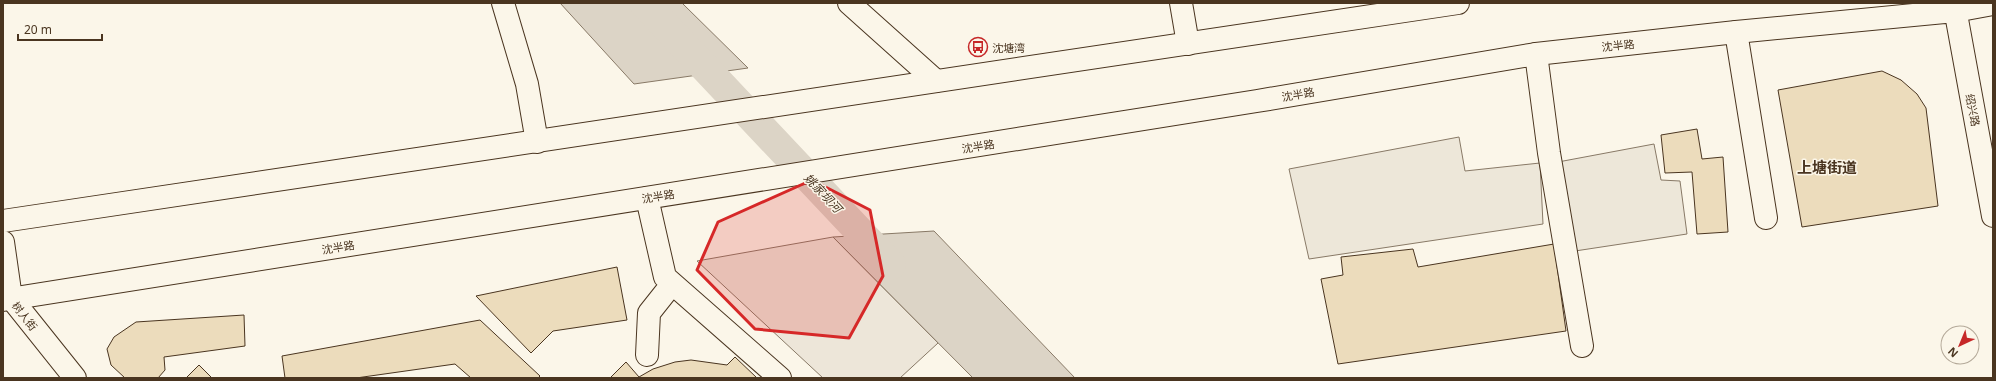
<svg xmlns="http://www.w3.org/2000/svg" width="1996" height="381" font-family="'Noto Sans','Noto Sans SC',sans-serif">
	<style>
		.green { fill: #ede6d9; stroke: #887966 }
		.parking { fill: #ede7d9; stroke: #887966 }
		.water { fill: #dcd4c6; stroke: #887966 }
		.lines { fill: none; stroke-linecap: round; stroke-linejoin: round }
		.canal { stroke: #dcd4c6; stroke-width: 30 }
		.building { fill: #ecdcbc; stroke: #4a3520 }
		.minor-casing { stroke: #4a3520; stroke-width: 24 }
		.major-casing { stroke: #4a3520; stroke-width: 24 }
		.minor { stroke: #fbf6e9; stroke-width: 22 }
		.major { stroke: #fbf6e9; stroke-width: 22 }
		.marked { fill: #d62828; fill-opacity: 0.2; stroke: #d62828; stroke-width: 3; stroke-linejoin: round }
		.labels { text-anchor: middle; dominant-baseline: central; stroke-width: 3; stroke-linejoin: round; paint-order: stroke }
		.street-label { font-size: 11px; fill: #4a3520; stroke: #fbf6e9 }
		.poi-label { font-size: 11px; fill: #4a3520; stroke: #fbf6e9; text-anchor: start }
		.water-label { font-size: 12px; font-style: italic; fill: #4a3520; stroke: #fbf6e9 }
		.district-label { font-size: 15px; font-weight: bold; fill: #4a3520; stroke: #fbf6e9 }
	</style>
	<rect width="100%" height="100%" fill="#fbf6e9"/>
	<!-- green -->
	<path class="green" d="M833,237L938,343L900,378H823L697,261Z"/>
	<!-- parking -->
	<path class="parking" d="M1459,137L1465,171L1540,163L1543,224L1309,259L1289,169Z
		M1654,144L1661,180L1680,181L1687,234L1575,251L1558,162Z"/>
	<!-- water -->
	<path class="water" d="M560,3H682L748,68L634,84Z
		M934,231L1075,378H973L833,237Z"/>
	<g class="lines">
		<!-- canal -->
		<path class="canal" d="M644,3L891,265"/>
	</g>
	<!-- building -->
	<path class="building" d="M1882,71L1901,80L1917,94L1926,108L1938,206L1802,227L1778,90Z
		M1697,129L1702,159L1723,157L1728,232L1697,234L1692,172L1665,173L1661,135Z
		M1554,244L1566,331L1338,364L1321,279L1343,275L1341,257L1413,249L1418,267Z
		M617,267L627,320L553,331L531,353L476,296Z
		M244,315L245,346L164,357L165,370L158,378H125L111,365L107,349L114,337L136,322Z
		M480,320L540,376L538,378H471L455,364L356,378H285L282,356Z
		M735,357L757,378H610L626,362L639,377L653,369L675,362L691,360L727,365Z
		M199,365L212,378H186Z"/>
	<g class="lines">
		<!-- minor casing -->
		<g class="minor-casing">
			<path id="minor" d="M503,3L527,84L537,142
				M849,3L936,81
				M1181,3L1188,44
				M1736,32L1766,218
				M1536,54L1549,153L1582,346
				M647,198L665,277L780,378
				M3,242L11,298L75,378
				M647,355L649,313L672,284"/>
		</g>
		<!-- major casing -->
		<g class="major-casing">
			<path id="major" d="M1954,3L1993,216
				M3,221L1458,3
				M3,300L1257,101L1536,54L1736,32L1955,11L1993,4"/>
		</g>
		<!-- minor -->
		<use href="#minor" class="minor"/>
		<!-- major -->
		<use href="#major" class="major"/>
	</g>
	<!-- marked area -->
	<path class="marked" d="M812,180L870,210L883,276L849,338L755,329L697,270L718,222Z"/>
	<!-- icons -->
	<defs>
		<g id="bus-ring" transform="scale(1)"><circle r="9.5" fill="#fbf6e9" stroke="#c62828" stroke-width="1.5"/><path d="M-5-6H5V4H4V6H2V4H-2V6H-4V4H-5ZM-3.5-4V0h7V-4ZM-3.5 1.2v1.5H-2V1.2ZM2 1.2v1.5H3.5V1.2Z" fill="#c62828"/></g>
	</defs>
	<g fill-rule="evenodd">
		<use href="#bus-ring" x="978" y="47"/>
	</g>
	<g class="labels">
		<!-- street labels -->
		<g class="street-label">
			<text transform="translate(1618 45) rotate(-6)">沈半路</text>
			<text transform="translate(1298 94) rotate(-10)">沈半路</text>
			<text transform="translate(1973 110) rotate(79)">绍兴路</text>
			<text transform="translate(978 146) rotate(-9)">沈半路</text>
			<text transform="translate(658 196) rotate(-9)">沈半路</text>
			<text transform="translate(338 247) rotate(-9)">沈半路</text>
			<text transform="translate(25 316) rotate(52)">树人街</text>
		</g>
		<!-- poi labels -->
		<g class="poi-label">
			<text x="992" y="47">沈塘湾</text>
		</g>
		<!-- water labels -->
		<g class="water-label">
			<text transform="translate(823 193) rotate(47)">姚家坝河</text>
		</g>
		<!-- district labels -->
		<g class="district-label">
			<text x="1827" y="167">上塘街道</text>
		</g>
	</g>
	<!-- border -->
	<rect width="1996" height="381" fill="none" stroke="#4a3520" stroke-width="8"/>
	<!-- north arrow -->
	<g transform="translate(1960 345) rotate(224)"><circle r="19" fill="#fbf6e9" stroke="#b4a999"/>
	<path d="M0-3L7 15L0 10L-7 15Z" fill="#c62828"/>
	<text y="-6" font-size="11" font-weight="bold" text-anchor="middle" fill="#4a3520">N</text>
	</g>
	<!-- scale -->
	<path d="M18 34v6h84v-6" fill="none" stroke="#4a3520" stroke-width="2"/>
	<text x="24" y="34" font-size="12" fill="#4a3520" stroke="#fbf6e9" stroke-width="3" paint-order="stroke">20 m</text>
</svg>
